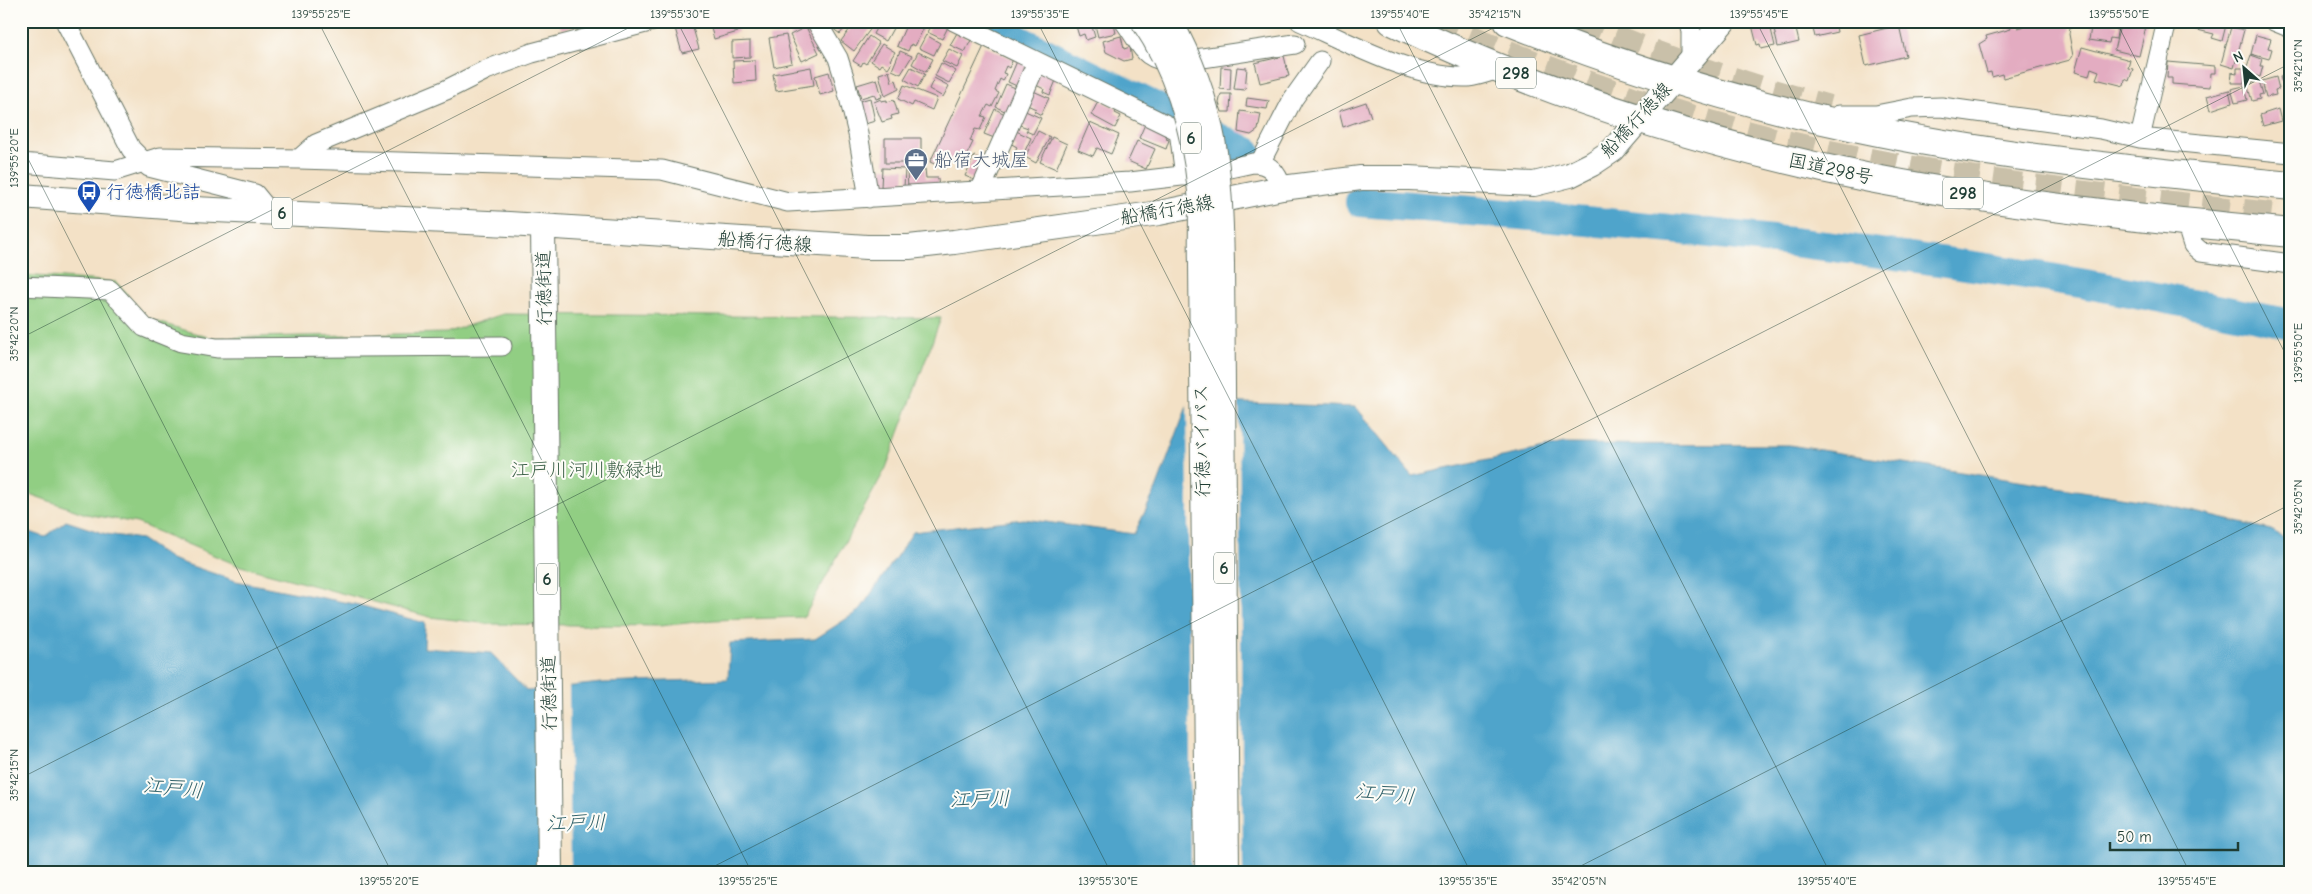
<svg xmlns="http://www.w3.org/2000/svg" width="2312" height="894" font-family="'Comic Neue','Klee One',sans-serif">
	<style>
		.green { fill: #91ce83; stroke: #58865c }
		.water { fill: #4fa4cb; stroke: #377080 }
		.pier { fill: #f3e1c6 }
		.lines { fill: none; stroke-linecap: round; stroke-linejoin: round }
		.river { stroke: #4fa4cb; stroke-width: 30 }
		.building { fill: #e3acc1 }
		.highway-tunnel { stroke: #c9c0a9; stroke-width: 28; stroke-dasharray: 28 14; stroke-linecap: butt }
		.minor-casing { stroke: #697667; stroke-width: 21 }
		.major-casing { stroke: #697667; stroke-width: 26 }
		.highway-casing { stroke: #697667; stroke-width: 30 }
		.minor { stroke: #fff; stroke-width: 19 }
		.major { stroke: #fff; stroke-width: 24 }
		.highway { stroke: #fff; stroke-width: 28 }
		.major-bridge-casing { stroke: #697667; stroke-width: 26; stroke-linecap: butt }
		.major-bridge { stroke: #fff; stroke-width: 24 }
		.ticks { fill: none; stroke: #1f3d34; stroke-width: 1; stroke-opacity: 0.45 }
		.labels { text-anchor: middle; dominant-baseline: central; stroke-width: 4; stroke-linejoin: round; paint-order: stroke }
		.shield { fill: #fdfcf7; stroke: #62766e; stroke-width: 1 }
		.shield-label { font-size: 18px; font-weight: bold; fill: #1f3d34 }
		.street-label { font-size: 19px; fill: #1f3d34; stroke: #fdfcf7 }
		.service-label { font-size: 19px; fill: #4e5e75; stroke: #fdfcf7; text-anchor: start }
		.transit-label { font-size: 19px; fill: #164399; stroke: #fdfcf7; text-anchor: start }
		.park-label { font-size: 19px; fill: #3c6148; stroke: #fdfcf7 }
		.water-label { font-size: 20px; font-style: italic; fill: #306169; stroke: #fdfcf7 }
		.neatline { fill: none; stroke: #1f3d34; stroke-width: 2 }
		.ticks-label { font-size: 12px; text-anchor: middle; fill: #1f3d34 }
	</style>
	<rect width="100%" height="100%" fill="#fdfcf7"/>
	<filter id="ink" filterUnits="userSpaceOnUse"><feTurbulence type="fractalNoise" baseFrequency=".02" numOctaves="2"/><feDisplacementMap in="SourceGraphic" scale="10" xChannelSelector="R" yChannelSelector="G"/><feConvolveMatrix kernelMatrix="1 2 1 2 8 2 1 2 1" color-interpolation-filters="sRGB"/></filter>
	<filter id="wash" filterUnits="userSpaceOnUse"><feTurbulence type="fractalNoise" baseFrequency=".0096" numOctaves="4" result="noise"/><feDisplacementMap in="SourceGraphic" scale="20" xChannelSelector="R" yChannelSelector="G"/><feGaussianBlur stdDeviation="1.12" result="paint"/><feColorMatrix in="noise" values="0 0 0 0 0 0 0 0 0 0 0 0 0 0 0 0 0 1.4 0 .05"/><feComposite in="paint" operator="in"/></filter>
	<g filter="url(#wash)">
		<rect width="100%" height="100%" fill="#f3e1c6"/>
		<!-- green -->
		<path class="green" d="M21,275L116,282L148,319L211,338L446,333L503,314L941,318L886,468L804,617L714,620L660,626L490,624L430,617L237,565L137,523L86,514L21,491Z"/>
		<!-- water -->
		<path class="water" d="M1189,401L1356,407L1412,476L1564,444L1789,445L2152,502L2271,530L2291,541V873H21V529L45,537L66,521L106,534L141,539L171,559L236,581L359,605L425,623L424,648L491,653L527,691L601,683L728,679L730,643L815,639L860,610L913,532L1024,519L1134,534L1156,489Z"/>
		<!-- pier -->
		<path class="pier" d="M1189,398L1239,400L1243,873H1191L1187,401Z
			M569,684L571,873H540L538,687Z"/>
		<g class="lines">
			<!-- river -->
			<path class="river" d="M980,21L1247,152
				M1360,202C1578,219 1796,238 2012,272C2105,286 2198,305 2291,324"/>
		</g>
		<g id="blocks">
			<!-- building -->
			<path class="building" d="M560,21H582V24L561,29Z
				M673,21H705L706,25L693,28L699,49L682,53Z
				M709,21H735L738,32L714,39Z
				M835,21H850L840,34L831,27Z
				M856,21H864L872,27L854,51L841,41Z
				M880,21H897L886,41L873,34Z
				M908,21L924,27L915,46L911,44L908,51L897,46Z
				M933,21L948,27L942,39L927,32Z
				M1084,21L1085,24L1091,23L1095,37L1086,40L1084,34L1079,36L1075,23Z
				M1111,21H1113L1116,33L1098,37L1095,25Z
				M1751,21H1769L1775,46L1761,49L1760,44L1757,45Z
				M1772,21H1794L1799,42L1778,47Z
				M1811,21H1835L1837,32L1815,37Z
				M2008,21H2016L2018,28L2029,25L2030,21H2071L2069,34L2073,56L2070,60L2003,78L2002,74L1992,77L1991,72L1987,73L1979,44L1987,39L1986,36L2011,29Z
				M2092,21H2113L2112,24L2118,25L2116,39L2110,38L2109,43L2089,40Z
				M2121,21L2147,22L2139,56L2114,50Z
				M2182,21H2227L2222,41L2212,38L2214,34L2181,26Z
				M1899,25L1906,56L1866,66L1859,35Z
				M806,27L819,53L802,61L790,35Z
				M2231,27L2244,30L2234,68L2221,64Z
				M957,33L971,40L965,52L950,45Z
				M786,35L792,63L774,67L769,38Z
				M926,35L940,43L934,55L919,48Z
				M2256,35L2271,39L2268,48L2272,49L2269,59L2251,54Z
				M869,36L879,43L866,64L863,62L861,66L853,61Z
				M1121,36L1124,49L1130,47L1132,59L1124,61L1106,52L1103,41Z
				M750,41V57L732,58V42Z
				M882,44L895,52L890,60L892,62L888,68L882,64L880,67L871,61Z
				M984,46L1013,59L1009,68L1006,66L1003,73L1006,74L1003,81L1000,79L995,91L999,93L992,107L988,105L982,116L986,117L980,130L975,129L970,141L973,142L962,165L949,159L945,169L930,162Z
				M2082,47L2130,60L2128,68L2133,69L2129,81L2125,79L2124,86L2096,79L2099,71L2091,68L2089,76L2075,72Z
				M949,49L963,56L957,68L942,61Z
				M900,51L912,56L901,74L892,70Z
				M918,52L933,59L926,72L912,64Z
				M2251,55L2262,59L2260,66H2263L2260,77L2245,72Z
				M1284,56L1289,76L1260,83L1255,63Z
				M1018,59L1031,65L1021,88L1008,82Z
				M755,60L756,81L734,83L733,61Z
				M2168,62L2215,66V73H2211L2210,87L2172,84V78H2167Z
				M941,63L956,71L949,83L935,76Z
				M811,67L814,85L776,91L773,74Z
				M911,67L925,74L918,87L904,79Z
				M1221,67L1231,68L1230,90L1220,89Z
				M1237,67L1247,68L1245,90L1234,89Z
				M2237,68H2244V83H2231L2232,72L2237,73Z
				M889,71L892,82L896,80L899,89L885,96L879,74Z
				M1040,71L1057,78L1050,95L1043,92L1044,89L1034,84Z
				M829,72L834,91L820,95L815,76Z
				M2291,74V92L2285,93L2280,77Z
				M2276,77L2279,89L2275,90L2276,95L2266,97L2262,81Z
				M934,78L949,86L943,97L929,89Z
				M877,79L882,97L876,99L874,94L861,98L857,85Z
				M2259,81L2263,94L2259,95L2260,99L2252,101L2247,84Z
				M1006,84L1020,90L1009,113L996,107Z
				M904,85L937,98L932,110L914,102L912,106L898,99Z
				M2244,86L2247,100L2235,103L2231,89Z
				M1031,90L1049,98L1041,115L1034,111L1036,109L1025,104Z
				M2229,90L2232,103L2211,110L2207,96Z
				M1221,94H1231L1230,112H1222L1219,103Z
				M870,98L875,121L865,124L859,101Z
				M1247,98L1269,101L1267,109L1246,106Z
				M881,99V101L887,100V102L894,100L898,114L891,116L892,119L882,122L874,102Z
				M1099,100L1117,109L1115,113L1121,116L1115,128L1091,115Z
				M1366,102L1371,117L1343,127L1339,111Z
				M2291,106V120L2285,121L2283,108Z
				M995,109L1007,115L997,139L984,134Z
				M2278,109L2281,121L2263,126L2260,115Z
				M1023,110L1041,118L1033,134L1026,131L1028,128L1017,124Z
				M1240,111L1261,114L1258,130L1251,135L1238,132Z
				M1090,122L1119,135L1111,154L1097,148L1093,156L1078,150Z
				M1146,122L1169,132L1166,139L1169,140L1166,149L1139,138Z
				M1014,130L1031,138L1022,157L1014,153L1017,147L1008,142Z
				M1038,131L1050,137L1036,163L1025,157Z
				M1052,137L1067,144L1056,169L1040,162Z
				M885,138H921V163H885Z
				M1137,141L1155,149L1146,169L1128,161Z
				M974,156L987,162L979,182L965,176Z
				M882,168L905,169L904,188L881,187Z
				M925,169L926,178H938L939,189L908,190L907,171Z"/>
		</g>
	</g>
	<g filter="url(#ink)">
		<use href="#blocks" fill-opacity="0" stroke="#697667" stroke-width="1"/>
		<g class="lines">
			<!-- highway-tunnel -->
			<path class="highway-tunnel" d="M1430,21C1572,84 1722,135 1875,163C2013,189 2152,203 2291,218
				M1575,21C1656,58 1743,86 1829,109"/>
			<!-- minor casing -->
			<g class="minor-casing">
				<path id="minor" d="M65,21L131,149L149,167L255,194L264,205L267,213
					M816,21L838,58L844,77L858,134L869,198
					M954,21L1179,131L1185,176
					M1124,21C1142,45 1142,61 1176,62L1295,44
					M1300,21C1349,43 1414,79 1468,77C1479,76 1491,71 1501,68
					M1689,21L1691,32V60
					M2274,21L2291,28
					M1839,115H1876L1912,108L1941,107L2101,129L2140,138L2291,153
					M2140,138L2167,21
					M299,159L316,144L446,90L486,70L532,53L653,21
					M21,163L115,171L160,157L299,159L662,170L788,202L1130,182L1207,173L1253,163C1270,163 1277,173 1282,188
					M1260,163L1293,99L1320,61
					M981,189L1037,62
					M2186,223L2193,245L2201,252L2291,264
					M21,286L110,290L144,327L181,342L217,348L502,346"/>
			</g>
			<!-- major casing -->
			<g class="major-casing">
				<path id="major" d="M21,196L194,209L509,224L867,247H909L954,242L1159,213L1282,188L1361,178H1409L1534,184L1570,175L1592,164L1613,150L1724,21
					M543,227L550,873
					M1201,264L1207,873
					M1222,264L1227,873"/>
			</g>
			<!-- highway casing -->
			<g class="highway-casing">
				<path id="highway" d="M1392,21C1542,93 1707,145 1870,178C2009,205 2150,219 2291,233
					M1508,21C1620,66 1736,102 1855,127C1998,158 2145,171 2291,186"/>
			</g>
			<!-- minor -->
			<use href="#minor" class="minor"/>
			<!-- major -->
			<use href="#major" class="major"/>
			<!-- highway -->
			<use href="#highway" class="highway"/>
			<!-- major-bridge casing -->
			<g class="major-bridge-casing">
				<path id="major-bridge" d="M1143,21C1177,71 1194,132 1200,191C1202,215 1200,240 1201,264
					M1170,21C1217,106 1220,170 1222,264"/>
			</g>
			<!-- major-bridge -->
			<use href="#major-bridge" class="major-bridge"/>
		</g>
	</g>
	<!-- ticks -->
	<path class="ticks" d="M318,21L752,873M677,21L1111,873M1037,21L1471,873M1396,21L1830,873M1756,21L2190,873M2116,21L2291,365M21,145L392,873M21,338L642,21M21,778L1507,21M21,851L32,873M701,873L2291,63M1567,873L2291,504"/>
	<!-- icons -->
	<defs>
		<g id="office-pin" transform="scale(1.25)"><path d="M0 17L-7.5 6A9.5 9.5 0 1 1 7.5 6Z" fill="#5c6f8a" stroke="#fdfcf7"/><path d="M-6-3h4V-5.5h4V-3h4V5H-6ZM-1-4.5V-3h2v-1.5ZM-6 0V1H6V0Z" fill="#fff"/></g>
		<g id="bus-pin" transform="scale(1.25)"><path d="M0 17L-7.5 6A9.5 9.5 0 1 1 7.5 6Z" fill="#1a4fb4" stroke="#fdfcf7"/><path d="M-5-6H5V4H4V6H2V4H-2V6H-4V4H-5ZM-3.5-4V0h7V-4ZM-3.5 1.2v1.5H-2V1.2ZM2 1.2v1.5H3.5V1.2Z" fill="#fff"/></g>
	</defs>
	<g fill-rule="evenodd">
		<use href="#office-pin" x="916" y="160"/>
		<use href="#bus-pin" x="89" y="192"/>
	</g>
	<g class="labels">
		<!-- shield labels -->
		<g class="shield">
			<rect x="1496" y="57.5" width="40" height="31" rx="4"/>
			<rect x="1181" y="122.5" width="20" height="31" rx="4"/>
			<rect x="1943" y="177.5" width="40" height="31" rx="4"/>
			<rect x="272" y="197.5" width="20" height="31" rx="4"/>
			<rect x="1214" y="552.5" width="20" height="31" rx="4"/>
			<rect x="537" y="563.5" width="20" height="31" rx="4"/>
		</g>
		<g class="shield-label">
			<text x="1516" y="73">298</text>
			<text x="1191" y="138">6</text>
			<text x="1963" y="193">298</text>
			<text x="282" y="213">6</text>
			<text x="1224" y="568">6</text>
			<text x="547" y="579">6</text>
		</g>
		<!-- street labels -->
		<g class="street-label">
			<text transform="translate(1636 120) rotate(-47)">船橋行徳線</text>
			<text transform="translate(1831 169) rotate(12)">国道298号</text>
			<text transform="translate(1167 210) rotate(-10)">船橋行徳線</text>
			<text transform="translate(765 242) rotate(4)">船橋行徳線</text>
			<text transform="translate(544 288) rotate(-91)">行徳街道</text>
			<text transform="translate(1202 441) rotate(-91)">行徳バイパス</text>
			<text transform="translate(549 693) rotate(-91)">行徳街道</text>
		</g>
		<!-- service labels -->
		<g class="service-label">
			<text x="934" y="160">船宿大城屋</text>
		</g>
		<!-- transit labels -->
		<g class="transit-label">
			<text x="106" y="192">行徳橋北詰</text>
		</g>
		<!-- park labels -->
		<g class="park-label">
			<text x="587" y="470">江戸川河川敷緑地</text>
		</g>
		<!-- water labels -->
		<g class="water-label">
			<text transform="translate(173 788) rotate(6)">江戸川</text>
			<text transform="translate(1385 794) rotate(6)">江戸川</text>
			<text transform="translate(980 799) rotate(-1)">江戸川</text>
			<text transform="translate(576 823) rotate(-1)">江戸川</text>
		</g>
	</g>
	<!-- margin -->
	<rect width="2312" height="894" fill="none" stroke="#fdfcf7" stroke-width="55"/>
	<!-- north arrow -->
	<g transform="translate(2244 68) rotate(333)" stroke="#fdfcf7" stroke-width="4" paint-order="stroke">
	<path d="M0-4L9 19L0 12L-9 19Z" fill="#1f3d34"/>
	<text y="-8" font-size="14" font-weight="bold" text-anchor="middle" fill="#1f3d34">N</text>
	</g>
	<!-- scale -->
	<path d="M2110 842v8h128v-8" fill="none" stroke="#1f3d34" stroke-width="2.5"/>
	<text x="2117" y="842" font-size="15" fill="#1f3d34" stroke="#fdfcf7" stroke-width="4" paint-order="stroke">50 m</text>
	<rect x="28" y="28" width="2256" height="838" class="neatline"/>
	<g class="ticks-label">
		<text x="321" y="18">139°55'25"E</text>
		<text x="680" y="18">139°55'30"E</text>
		<text x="1040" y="18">139°55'35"E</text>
		<text x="1400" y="18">139°55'40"E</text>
		<text x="1495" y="18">35°42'15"N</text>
		<text x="1759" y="18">139°55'45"E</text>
		<text x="2119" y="18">139°55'50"E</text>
		<text transform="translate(2298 66) rotate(-90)" y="4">35°42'10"N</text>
		<text transform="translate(14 158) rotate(-90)" y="4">139°55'20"E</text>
		<text transform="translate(14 334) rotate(-90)" y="4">35°42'20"N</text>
		<text transform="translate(2298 353) rotate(-90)" y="4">139°55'50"E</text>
		<text transform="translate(2298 507) rotate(-90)" y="4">35°42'05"N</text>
		<text transform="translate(14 775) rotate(-90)" y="4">35°42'15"N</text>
		<text x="389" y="885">139°55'20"E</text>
		<text x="748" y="885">139°55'25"E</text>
		<text x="1108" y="885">139°55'30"E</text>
		<text x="1468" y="885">139°55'35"E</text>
		<text x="1579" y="885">35°42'05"N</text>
		<text x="1827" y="885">139°55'40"E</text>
		<text x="2187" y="885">139°55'45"E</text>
	</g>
</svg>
